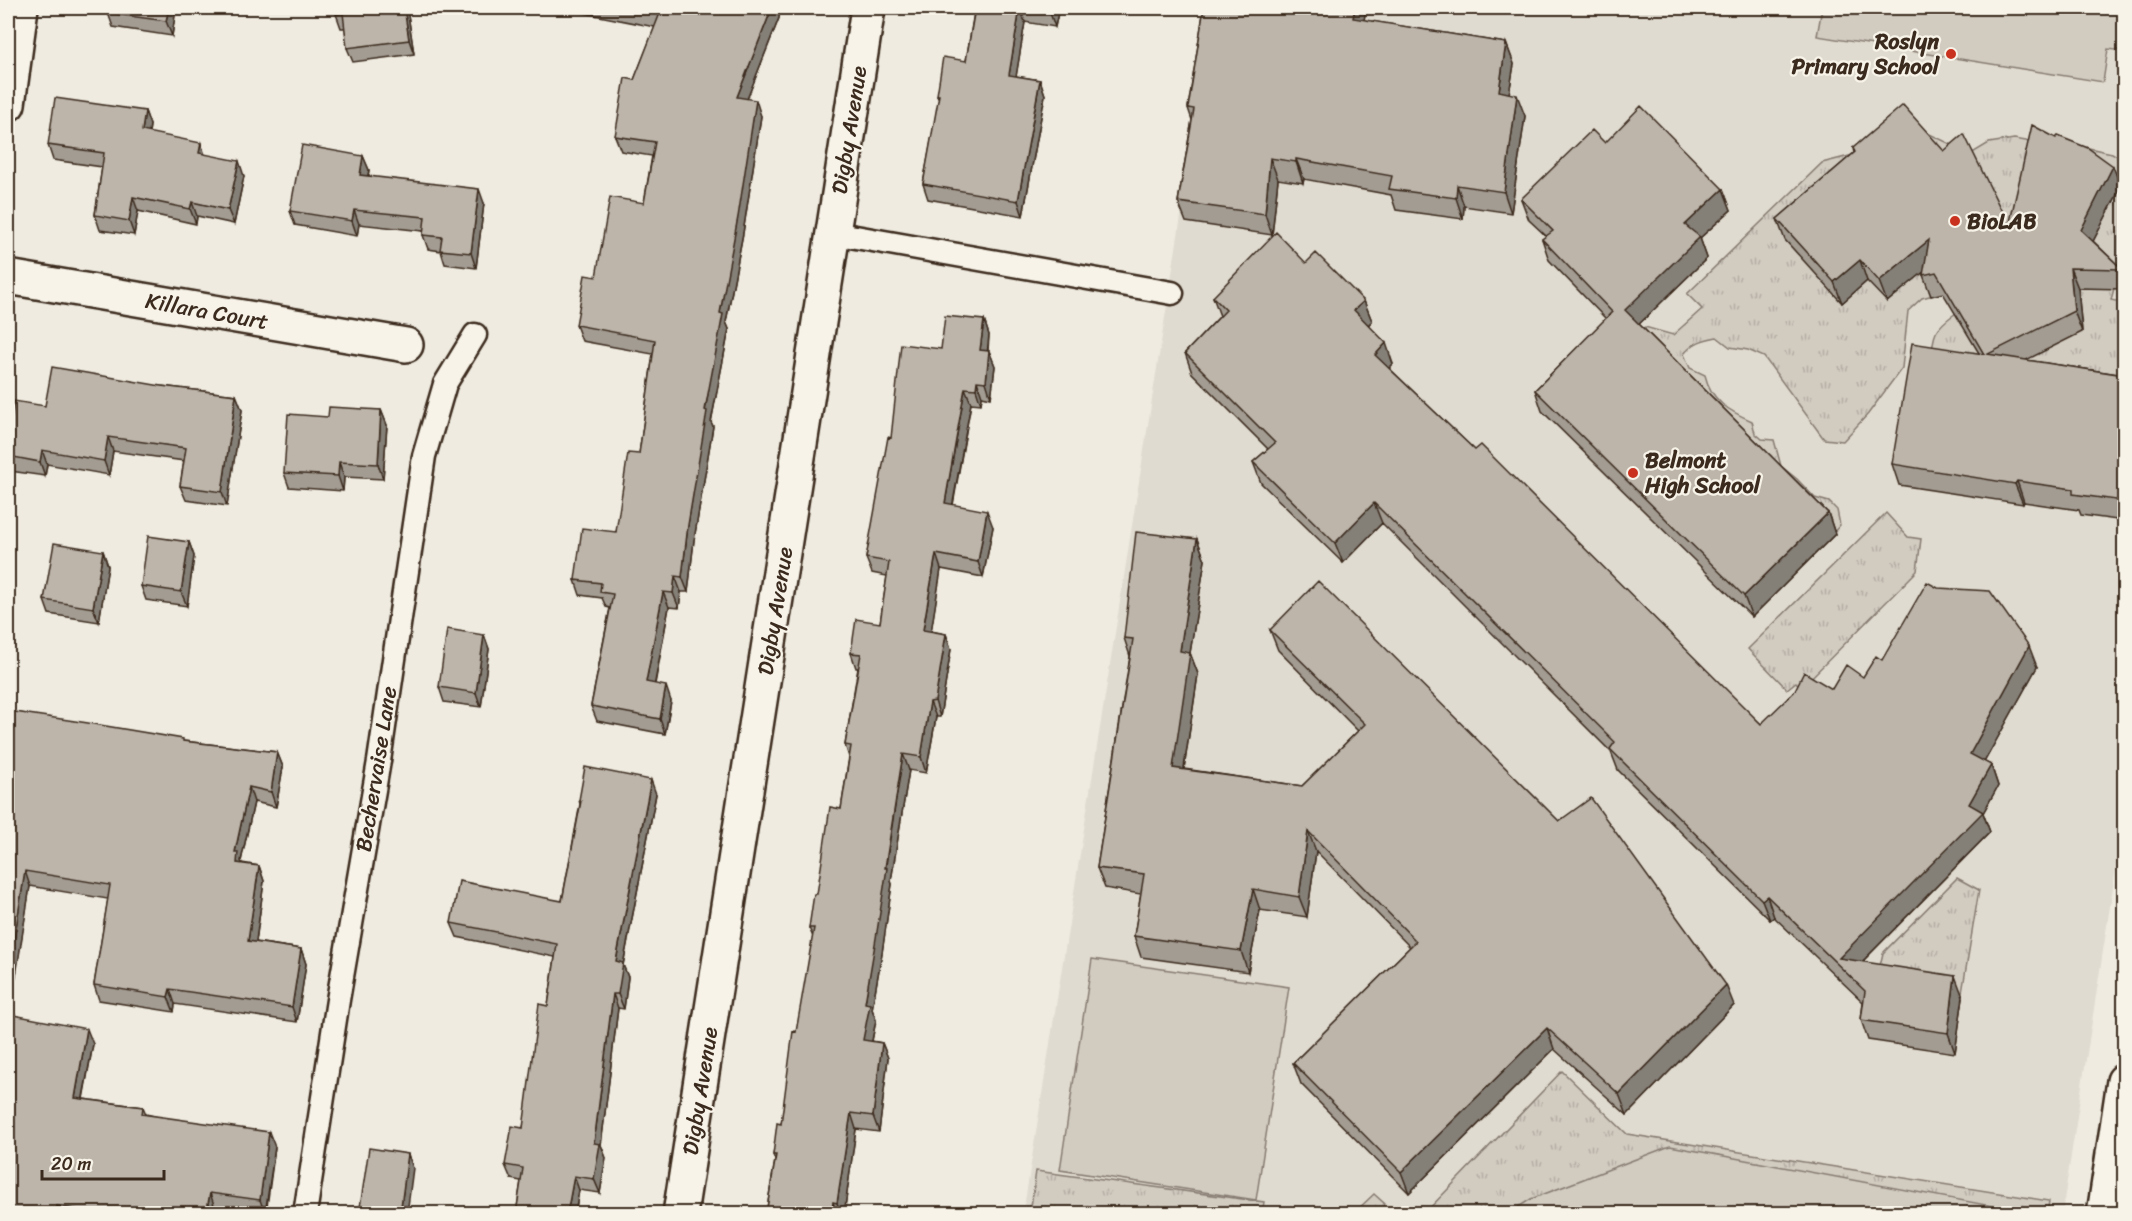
<svg xmlns="http://www.w3.org/2000/svg" width="2132" height="1221" font-family="Sriracha,sans-serif">
	<style>
		.built { fill: #e0dbd0 }
		.grass { fill: url(#grass-tufts); stroke: #867a6f; stroke-width: 1.5 }
		.green { fill: #d1cbc0; stroke: #867a6f; stroke-width: 1.5 }
		.lines { fill: none; stroke-linecap: round; stroke-linejoin: round }
		.lane-casing { stroke: #3b2a1e; stroke-width: 27 }
		.street-casing { stroke: #3b2a1e; stroke-width: 38 }
		.lane { stroke: #f7f3e8; stroke-width: 22 }
		.street { stroke: #f7f3e8; stroke-width: 33 }
		.wall { fill: #a39c92; stroke: #3b2a1e; stroke-width: 1.5 }
		.shaded-wall { fill: #847f77; stroke: #3b2a1e; stroke-width: 1.5 }
		.building { fill: #bdb5aa; stroke: #3b2a1e; stroke-width: 1.5 }
		.poi-dot { fill: #c8321e; stroke: #f7f3e8; stroke-width: 2 }
		.labels { text-anchor: middle; dominant-baseline: central; stroke-width: 4.5; stroke-linejoin: round; paint-order: stroke }
		.poi-label { font-size: 22px; font-weight: bold; fill: #3b2a1e; stroke: #f7f3e8; text-anchor: start }
		.street-label { font-size: 22px; fill: #3b2a1e; stroke: #f7f3e8 }
	</style>
	<defs>
		<pattern id="grass-tufts" width="24" height="20" patternUnits="userSpaceOnUse" patternTransform="scale(1.5)"><rect width="24" height="20" fill="#d1cbc0"/><path d="M3 7l-1-3M5 7V3M7 7l1-3M15 17l-1-3M17 17v-4M19 17l1-3" fill="none" stroke="#b4aea5"/></pattern>
	</defs>
	<rect width="100%" height="100%" fill="#efebe0"/>
	<filter id="ink" filterUnits="userSpaceOnUse"><feTurbulence type="fractalNoise" baseFrequency=".0167" numOctaves="2"/><feDisplacementMap in="SourceGraphic" scale="12" xChannelSelector="R" yChannelSelector="G"/><feConvolveMatrix kernelMatrix="1 2 1 2 8 2 1 2 1" color-interpolation-filters="sRGB"/></filter>
	<g filter="url(#ink)">
		<!-- built -->
		<path class="built" d="M1214,8H2124V817L2062,1213L1023,1214Z"/>
		<!-- grass -->
		<path class="grass" d="M1913,126L1971,154L1989,143L2014,139L2026,141L2040,146L2084,147L2112,153L2124,160V280L2117,277L2111,300L2124,303V392L1931,362C1933,335 1933,329 1956,313L1945,292L1922,298L1908,311L1902,368L1868,414L1843,441L1824,439L1764,357L1748,350L1730,347L1717,337C1702,340 1694,342 1684,354L1690,368L1705,375C1711,401 1729,411 1752,421L1755,433L1762,439L1774,440L1781,466L1797,479L1815,498L1829,502L1837,510L1840,525L1834,532L1636,332L1645,327L1673,335L1702,309L1687,294L1822,163L1857,154Z
			M1886,513L1908,537L1921,539L1917,571L1801,688L1796,682L1787,689L1748,649Z
			M1957,878L1979,890L1962,993L1877,979L1883,953Z
			M1562,1071L1627,1134L2049,1201L2047,1214H1424Z
			M1036,1171L1264,1202L1262,1214H1030Z
			M1374,1194L1384,1203L1381,1213H1354Z"/>
		<!-- green -->
		<path class="green" d="M1822,8H2124V51L2108,49L2103,82L1817,36Z
			M1092,959L1289,987L1256,1200L1060,1170Z
			M1670,1146L1997,1207L1996,1213H1509L1531,1199Z"/>
		<g class="lines">
			<!-- lane casing -->
			<g class="lane-casing">
				<path id="lane" d="M833,233L1172,293
					M305,1214L338,1000L379,761L424,456L445,384L475,335"/>
			</g>
			<!-- street casing -->
			<g class="street-casing">
				<path id="street" d="M8,104L21,8
					M8,277L406,345
					M680,1214L868,8
					M2104,1214L2124,1081"/>
			</g>
			<!-- lane -->
			<use href="#lane" class="lane"/>
			<!-- street -->
			<use href="#street" class="street"/>
		</g>
		<!-- wall -->
		<path class="wall" d="M176,8L172,36L113,27L108,13Z
			M407,8L414,54L353,62L347,48L345,28H341L336,14Z
			M559,8H780L779,18L747,99L761,116L743,233L726,322L729,329L711,422L713,426L694,540L688,592H681L679,608L669,607L655,684L671,701L665,734L597,721L591,706L610,608L606,607L602,598L580,595L575,580L616,532L639,454L653,354L582,341L576,325L596,277L644,203L652,156L621,151L615,136L634,80L655,27Z
			M959,8H1059L1055,27L1025,22L1016,76L1040,80L1045,95L1023,216L928,199L923,184L939,99L937,95L966,61L974,12L960,9Z
			M1204,8H1366L1364,20L1506,43L1514,64L1509,94L1525,116L1511,213L1464,206L1463,219L1396,210L1391,195L1304,179L1303,183L1278,179L1272,235L1186,222L1178,202L1192,120L1188,108Z
			M145,111L150,125L149,133L204,154L244,176L234,224L197,216L196,224L138,211L134,235L100,230L95,215L102,167L53,160L48,145Z
			M1605,143L1723,189L1731,210L1700,238L1707,258L1639,324L1828,513L1835,534L1752,617L1542,411L1535,390L1606,319L1549,260L1542,239L1546,236L1529,220L1521,199Z
			M1853,148L2009,226L2121,187L2093,241L2122,269L2124,276V289L2078,288L2082,332L2026,360L2124,375V521L2081,515L2079,510L2024,502L2023,504L1899,485L1892,464L1979,353L1943,293L1931,296L1923,275L1924,271L1887,302L1867,281L1842,303L1785,240L1777,219L1854,153Z
			M363,156L369,170L368,176L484,203L476,268L445,264L441,251L428,249L423,235V231L359,224L357,236L295,225L290,211Z
			M1306,263L1364,301L1372,321L1368,325L1393,364L1389,368L1761,724L1832,689L1863,677L1882,660L2037,667L1984,762L1991,765L1998,786L1983,813L1990,832L1863,961L1963,997L1955,1053L1868,1040L1861,1020L1863,1002L1774,917L1770,920L1618,770L1611,752L1382,523L1343,563L1261,483L1253,462L1268,449L1192,373L1185,353L1220,316L1213,297Z
			M984,320L989,335L988,351H989L995,366L991,398L982,396L981,404L971,403L953,505L993,527L983,577L941,569L931,631L946,634L951,649L940,717H936L926,773L909,770L891,881L892,884L882,953L872,1009L876,1020L872,1041L882,1043L888,1058L879,1132L856,1129L844,1214H766L775,1160L773,1155L781,1124L813,937L809,928L817,894L841,809L849,757L845,745L858,668H856L851,653L880,623L887,576L872,573L866,558L891,438L941,349Z
			M161,386L236,395L242,410L227,506L186,500L180,486L184,461L113,451L109,475L47,464L45,476L10,471L8,462V442L45,406Z
			M381,410L387,425L383,479L344,477L343,491L289,487L284,473L328,417Z
			M1197,539L1205,560L1190,653L1198,674L1184,769L1302,786L1358,731L1278,650L1270,630L1734,1005L1627,1115L1554,1049L1409,1193L1301,1084L1293,1063L1410,947L1316,851L1307,917L1260,910L1248,972L1141,957L1134,936L1141,894L1105,888L1097,868L1130,656L1124,638Z
			M189,542L194,556L187,606L146,600L141,586Z
			M103,551L108,566L99,622L49,614L44,600Z
			M484,635L489,649L481,707L444,702L439,687Z
			M8,711L183,741L277,752L283,767L276,807L254,802L241,861L242,863L259,866L264,881L256,942L301,949L306,964L297,1022L175,1004L174,1012L99,1000L94,985L108,899L30,886L9,1015L93,1044L83,1099L143,1107L146,1114L275,1147L266,1214H255L215,1208L214,1214H8Z
			M656,794L623,965L628,977L624,1009L618,1008L601,1145L606,1158L600,1193L579,1190L575,1214H516L521,1181L511,1179L505,1165L523,1128L548,1006L555,957L457,937L451,923L562,901L580,804L579,800Z"/>
		<!-- shaded-wall -->
		<path class="shaded-wall" d="M169,8H176L172,36L166,21Z
			M404,8H407L414,54L409,40Z
			M772,8H780L779,18L742,112L737,97Z
			M1020,8L1025,22L1014,89L1009,75Z
			M1051,8H1059L1055,27L1050,13Z
			M1355,8H1366L1361,39L1353,18Z
			M1506,43L1514,64L1506,112L1499,91Z
			M1040,80L1045,95L1023,216L1018,201Z
			M1517,95L1525,116L1511,213L1504,192Z
			M756,100L761,116L743,233L726,322L729,329L711,422L713,426L694,540L688,592L682,577L688,525L720,313Z
			M145,111L150,125L147,145L142,131Z
			M201,143L206,158L199,153Z
			M363,156L369,170L365,189L360,175Z
			M1270,158L1278,179L1272,235L1265,214Z
			M1296,159L1304,179L1303,183L1296,162Z
			M239,161L244,176L234,224L228,210Z
			M2113,166L2121,187L2088,251L2081,230Z
			M1457,185L1464,206L1463,219L1456,198Z
			M479,189L484,203L476,268L471,253Z
			M1723,189L1731,210L1700,238L1707,258L1632,331L1625,310L1685,225Z
			M133,197L138,211L134,235L129,221Z
			M192,202L197,216L196,224L190,209Z
			M354,210L359,224L357,236L352,221Z
			M1929,240L1937,261L1887,302L1879,281Z
			M1860,260L1867,281L1842,303L1834,282Z
			M2070,268L2078,288L2082,332L2074,311Z
			M1364,301L1372,321L1362,331L1354,310Z
			M984,320L989,335L986,365L980,350Z
			M1386,343L1393,364L1382,375L1375,355Z
			M989,351L995,366L991,398L986,382Z
			M977,381L982,396L981,404L976,389Z
			M965,388L971,403L950,519L945,503Z
			M236,395L242,410L227,506L222,492Z
			M381,410L387,425L383,479L378,464Z
			M108,437L113,451L109,475L104,461Z
			M42,450L47,464L45,476L40,462Z
			M339,462L344,477L343,491L338,476Z
			M2017,481L2024,502L2023,504L2015,484Z
			M1374,503L1382,523L1343,563L1335,543Z
			M987,511L993,527L983,577L978,562Z
			M1828,513L1835,534L1752,617L1744,596Z
			M1197,539L1205,560L1190,653L1198,674L1181,788L1173,768L1180,651Z
			M189,542L194,556L187,606L181,592Z
			M103,551L108,566L99,622L93,608Z
			M936,554L941,569L929,645L923,630Z
			M675,576L681,592L679,608L673,593Z
			M663,592L669,607L652,698L646,682Z
			M946,634L951,649L940,717L935,701Z
			M484,635L489,649L481,707L476,693Z
			M2029,646L2037,667L1977,775L1970,754Z
			M666,686L671,701L665,734L660,719Z
			M930,702L936,717L926,773L921,757Z
			M277,752L283,767L276,807L271,792Z
			M903,754L909,770L891,881L892,884L882,953L872,1009L876,1020L869,1056L863,1040L865,1003Z
			M1991,765L1998,786L1983,813L1990,832L1849,975L1839,958L1969,804Z
			M651,780L656,794L623,965L628,977L624,1009L618,994L616,961Z
			M249,787L254,802L241,861L244,867L237,863L235,852Z
			M1308,831L1316,851L1307,917L1299,897Z
			M259,866L264,881L254,956L248,941Z
			M25,871L30,886L8,1027V978Z
			M1253,889L1260,910L1248,972L1241,951Z
			M1767,896L1774,917L1770,920L1762,900Z
			M301,949L306,964L297,1022L292,1007Z
			M1955,976L1963,997L1955,1053L1948,1033Z
			M1726,985L1734,1005L1627,1115L1619,1094Z
			M170,989L175,1004L174,1012L168,997Z
			M613,994L618,1008L601,1145L606,1158L600,1193L594,1179V1143Z
			M1547,1028L1554,1049L1409,1193L1401,1172Z
			M87,1029L93,1044L80,1113L75,1098Z
			M882,1043L888,1058L879,1132L873,1116Z
			M851,1113L856,1129L844,1214H841L837,1203Z
			M269,1132L275,1147L265,1214L260,1200Z
			M408,1154L413,1168L407,1214H400Z
			M574,1176L579,1190L575,1214H567Z
			M210,1193L215,1208L214,1214H206Z
			M833,1202L837,1214H831Z
			M57,1206L60,1214H56Z"/>
		<!-- building -->
		<path class="building" d="M109,8H169L166,21L108,13Z
			M335,8H404L409,40L347,48L343,13L336,14Z
			M631,8H772L737,97L756,100L738,217L720,313L723,314L705,410L707,411L688,525L682,577L675,576L673,593L663,592L646,682L666,686L660,719L591,706L613,594L600,592L601,583L575,580L582,528L616,532L628,453L639,454L655,340L576,325L585,275L596,277L610,197L644,203L655,142L615,136L625,78L634,80L660,13Z
			M975,8H1020L1009,75L1040,80L1018,201L923,184L939,95H937L943,57L966,61Z
			M1022,8H1051L1050,13Z
			M1204,8H1355L1353,18L1506,43L1499,91L1517,95L1504,192L1457,185L1456,198L1389,189L1392,176L1296,159V162L1270,158L1265,214L1178,202L1194,109L1188,108Z
			M55,98L145,111L142,131L201,143L199,153L239,161L228,210L192,202L190,209L133,197L129,221L95,215L104,153L48,145Z
			M1903,105L1944,151L1964,134L2009,226L2032,125L2056,138L2058,136L2088,148L2113,166L2081,230L2122,269L2070,268L2074,311L1988,354L2124,375V489L2123,501L2073,494V489L2017,481L2015,484L1892,464L1912,343L1984,354L1936,272L1923,275L1929,240L1879,281L1860,260L1834,282L1777,219L1855,152L1853,148Z
			M1641,106L1723,189L1685,225L1700,237L1625,310L1828,513L1744,596L1535,390L1612,312L1542,239L1553,231L1521,199L1592,130L1605,143Z
			M302,145L363,156L360,175L479,189L471,253L440,250L442,237L423,235L425,217L354,210L352,221L290,211Z
			M1276,232L1306,263L1316,253L1364,301L1354,310L1386,343L1375,355L1475,450L1481,445L1761,724L1794,692L1804,672L1832,689L1846,665L1863,677L1876,656L1882,660L1927,582L1938,588L1990,591L2029,646L1970,754L1991,765L1969,804L1983,812L1839,958L1955,976L1948,1033L1861,1020L1865,991L1767,896L1762,900L1610,749L1615,742L1374,503L1335,543L1253,462L1275,443L1185,353L1226,310L1213,297Z
			M945,316L984,320L980,350L989,351L986,382L977,381L976,389L965,388L945,503L987,511L978,562L936,554L923,630L946,634L935,701L930,702L921,757L903,754L885,868H887L876,938L865,1003L870,1004L863,1040L882,1043L873,1116L851,1113L837,1203L833,1202L831,1214H766L776,1155H773L777,1123L781,1124L793,1031L796,1032L814,928H809L814,894H817L830,807L841,809L851,746L845,745L861,654L851,653L856,619L880,623L889,562L866,558L888,437L891,438L901,344L941,349Z
			M52,367L161,386L236,395L222,492L180,486L186,448L108,437L104,461L42,450L40,462L8,456V442L14,401L45,406Z
			M329,407L381,410L378,464L339,462L338,476L284,473L288,414L328,417Z
			M1136,532L1197,539L1180,651L1190,653L1173,768L1302,786L1365,724L1270,630L1318,581L1559,821L1591,798L1726,985L1619,1094L1547,1028L1401,1172L1293,1063L1416,941L1308,831L1299,897L1253,889L1241,951L1134,936L1144,874L1097,868L1133,639L1124,638Z
			M148,536L189,542L181,592L141,586Z
			M54,543L103,551L93,608L44,600Z
			M447,629L484,635L476,693L439,687Z
			M8,711L88,723L183,739V741L277,752L271,792L249,787L235,852H238L237,863L259,866L248,941L301,949L292,1007L170,989L168,997L94,985L110,885L25,871L8,978Z
			M585,767L651,780L616,961L623,963L618,994H613L594,1143L600,1144L594,1179L574,1176L567,1214H516L523,1168L505,1165L512,1126L523,1128L539,1004L548,1006L557,944L451,923L459,881L562,901L581,801L579,800Z
			M8,1014L87,1029L75,1098L143,1107L142,1114L269,1132L260,1200L210,1193L206,1214H102L57,1206L56,1214H8Z
			M369,1148L408,1154L400,1214H359Z"/>
	</g>
	<!-- markers -->
	<g class="poi-dot">
		<circle cx="1951" cy="54" r="6"/>
		<circle cx="1955" cy="221" r="6"/>
		<circle cx="1633" cy="473" r="6"/>
	</g>
	<g class="labels">
		<!-- poi labels -->
		<g class="poi-label">
			<text x="1939" y="41" text-anchor="end">Roslyn<tspan x="1939" dy="25">Primary School</tspan></text>
			<text x="1967" y="221">BioLAB</text>
			<text x="1645" y="460">Belmont<tspan x="1645" dy="25">High School</tspan></text>
		</g>
		<!-- street labels -->
		<g class="street-label">
			<text transform="translate(849 130) rotate(-81)">Digby Avenue</text>
			<text transform="translate(207 311) rotate(10)">Killara Court</text>
			<text transform="translate(775 611) rotate(-81)">Digby Avenue</text>
			<text transform="translate(376 769) rotate(-81)">Bechervaise Lane</text>
			<text transform="translate(700 1091) rotate(-81)">Digby Avenue</text>
		</g>
	</g>
	<!-- margin -->
	<rect width="2132" height="1221" fill="none" stroke="#f7f3e8" stroke-width="30"/>
	<rect x="15" y="15" width="2102" height="1191" fill="none" stroke="#3b2a1e" stroke-width="2" filter="url(#ink)"/>
	<!-- scale -->
	<path d="M42 1170v9h122v-9" fill="none" stroke="#3b2a1e" stroke-width="3"/>
	<text x="51" y="1170" font-size="18" fill="#3b2a1e" stroke="#f7f3e8" stroke-width="4.5" paint-order="stroke">20 m</text>
</svg>
